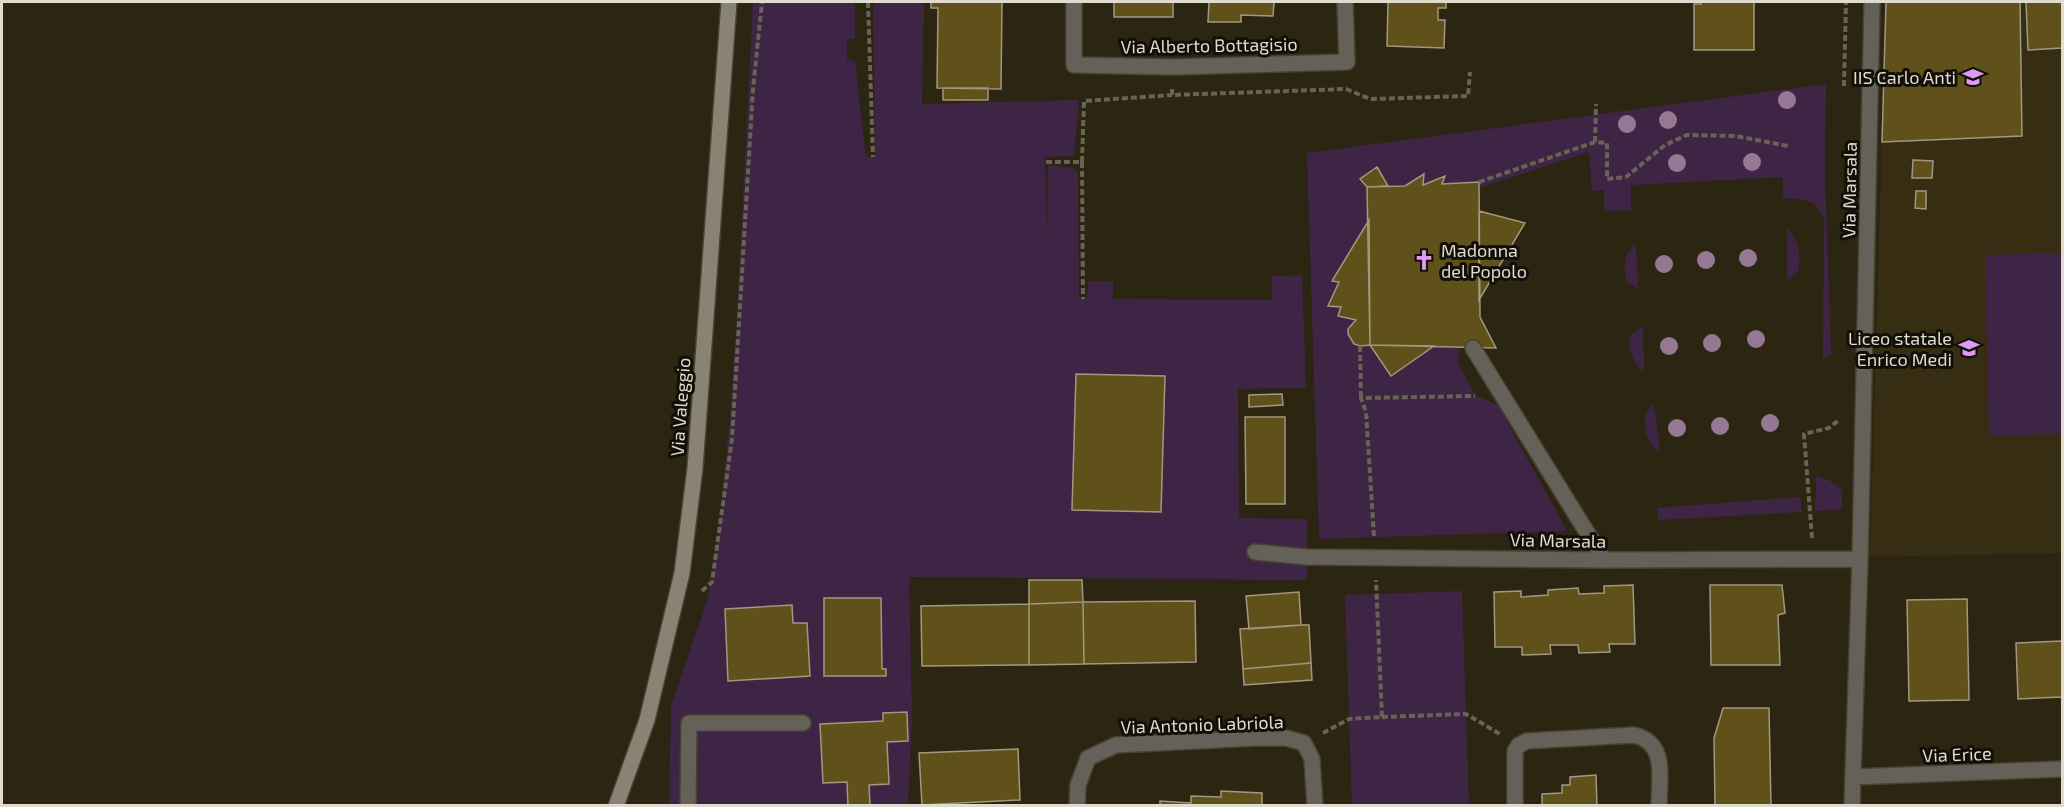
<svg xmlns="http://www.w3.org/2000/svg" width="2064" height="807" font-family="'Exo 2',sans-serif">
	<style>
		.built { fill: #362d13 }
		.green { fill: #3e2546 }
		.building { fill: #60501a; stroke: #a09982; stroke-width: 1.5 }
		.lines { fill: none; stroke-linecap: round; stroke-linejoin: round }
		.pedestrian-casing { stroke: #484230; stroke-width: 18 }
		.minor-casing { stroke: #484230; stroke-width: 18 }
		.secondary-casing { stroke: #484230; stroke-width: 18 }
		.path { stroke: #686352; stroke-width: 4; stroke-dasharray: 6 3; stroke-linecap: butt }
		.pedestrian { stroke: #646158; stroke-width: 15 }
		.minor { stroke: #646158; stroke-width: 15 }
		.secondary { stroke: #888374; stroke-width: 15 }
		.tree { fill: #967893 }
		.labels { text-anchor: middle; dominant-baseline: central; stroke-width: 6; stroke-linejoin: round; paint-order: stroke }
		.street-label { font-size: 18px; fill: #dfdbcf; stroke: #110f07 }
		.poi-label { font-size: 18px; fill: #dfdbcf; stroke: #110f07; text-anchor: end }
	</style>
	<rect width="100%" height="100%" fill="#2b2512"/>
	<!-- built -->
	<path class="built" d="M1886,2H2062V553L1870,557Z"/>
	<!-- green -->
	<path class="green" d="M753,2H855V38L847,39V60L855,61L866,157H875L873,2H924L922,104L1079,100L1074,156L1045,157L1047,236L1048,165L1075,168L1078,174L1079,299H1086L1089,281H1113V299L1272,300V276L1302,275L1306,388L1238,389L1239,518L1307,519V580L909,577L912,717L908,805L669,806L671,706L708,598L719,527L729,429L736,334Z
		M1826,84L1825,176L1831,354L1823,359L1824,219L1815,204L1800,199L1783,198V177L1631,185V210L1604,211V190L1592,191L1589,152L1479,188L1458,363L1476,396L1498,405L1567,531L1319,539L1307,153Z
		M1787,228C1801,244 1801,252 1798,272L1787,280Z
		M1636,243L1638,289L1627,282C1622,265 1624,255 1636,243Z
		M2062,253V434L1989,436L1985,255Z
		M1643,326L1644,373C1633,361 1628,352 1630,335Z
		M1654,403L1660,453C1645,440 1645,434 1645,414Z
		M1816,476L1829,480L1842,490V509L1815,511Z
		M1800,497L1802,512L1658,520L1657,508Z
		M1462,591L1469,805H1352L1345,595Z"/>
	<!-- building -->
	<path class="building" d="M931,2H1002L1001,89L937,88L938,8H931Z
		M1114,2H1173V17H1114Z
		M1209,2H1274L1273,16L1241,15V22H1208Z
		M1388,2H1446V8H1438V20H1445L1444,48L1387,46Z
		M1701,2H1754V50H1694V4H1701Z
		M1886,2H2020L2022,136L1882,142Z
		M2026,2H2062V48L2028,50Z
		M943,88H988V100H943Z
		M1913,160L1933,161L1932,178H1912Z
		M1377,167L1388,186L1367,187L1360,179Z
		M1424,174L1423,185L1445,176L1442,184L1479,182L1480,317L1496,348L1370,345L1367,187L1405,186Z
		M1916,191H1926V209L1915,208Z
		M1479,211L1525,223L1479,300Z
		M1369,220L1370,345L1360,346L1354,344L1348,334V329L1356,320L1338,316L1341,307L1328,306L1339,282L1332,281Z
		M1370,345L1434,346L1391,376Z
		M1076,374L1165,376L1161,512L1072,510Z
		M1282,394L1283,405L1249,407V395Z
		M1245,417H1285V504H1246Z
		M1029,580H1082L1083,602L1029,604Z
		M1633,585L1635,644H1609L1610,652L1579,653L1578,645H1550L1551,654L1522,655V647H1495L1494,592L1521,591V597L1548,595V590L1578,588L1579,594L1604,593V586Z
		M1710,585H1782L1785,613L1778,615L1780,665H1711Z
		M1299,592L1301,625L1249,629L1246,596Z
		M824,598H881L882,669H886V676H824Z
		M1967,599L1969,700L1909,701L1907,600Z
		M1195,601L1196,662L1084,664L1083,602Z
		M1083,602L1084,664L1029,665V604Z
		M1029,604V665L922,666L921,606Z
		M792,605L793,623H807L810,676L728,681L725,609Z
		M1301,625H1309L1311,663L1243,669L1240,629Z
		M2062,641V697L2018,699L2016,643Z
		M1311,663L1312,680L1244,685L1243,669Z
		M1723,708H1769L1771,806H1715L1714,738Z
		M907,712L908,741L887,742L889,784L869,785L870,805L848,806L847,782L823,783L820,724L883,721V713Z
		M1018,749L1020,800L922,805L919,753Z
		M1596,775L1597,806H1542V794L1562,793V785H1570V777Z
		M1221,791L1262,793V806H1160V801L1191,803V796L1221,797Z"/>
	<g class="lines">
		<!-- pedestrian casing -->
		<g class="pedestrian-casing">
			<path id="pedestrian" d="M1473,348L1604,560"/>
		</g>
		<!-- minor casing -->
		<g class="minor-casing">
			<path id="minor" d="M1074,2V65L1173,67L1347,62L1345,2
				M1255,552L1307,557L1604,560L1860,559
				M1853,777L2062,769
				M688,806L689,723H803
				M1077,806L1078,785L1088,758L1116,745L1256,738H1286L1304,743L1312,759L1315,806
				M1515,806V751L1519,745L1527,741L1634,735C1668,743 1659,778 1659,806
				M1852,806L1860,559L1872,2"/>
		</g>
		<!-- secondary casing -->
		<g class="secondary-casing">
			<path id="secondary" d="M616,806L647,720L682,573L695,468L729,2"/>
		</g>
		<!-- path -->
		<path class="path" d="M868,2L873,157
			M1844,86L1846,2
			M1172,89V95L1346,89L1370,99L1468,96L1470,72
			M1595,142L1596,104
			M1046,162H1082L1083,299
			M1082,162L1084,101L1172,95
			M1479,182L1595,142L1607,143V179L1626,177L1665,145L1687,135L1736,136L1788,146
			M1360,346L1361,398
			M1374,536L1366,412L1361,398L1475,396
			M1812,538L1804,434L1829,428L1839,420
			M702,591L712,582L732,439L753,89L762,2
			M1382,717L1466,714L1500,734
			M1323,733L1349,719L1382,717L1376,580"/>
		<!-- pedestrian -->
		<use href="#pedestrian" class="pedestrian"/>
		<!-- minor -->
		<use href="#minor" class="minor"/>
		<!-- secondary -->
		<use href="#secondary" class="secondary"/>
	</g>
	<!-- trees -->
	<g class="tree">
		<circle cx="1787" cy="100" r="9"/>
		<circle cx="1668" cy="120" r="9"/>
		<circle cx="1627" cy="124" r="9"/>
		<circle cx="1752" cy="162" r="9"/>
		<circle cx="1677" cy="163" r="9"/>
		<circle cx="1748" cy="258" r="9"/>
		<circle cx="1706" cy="260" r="9"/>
		<circle cx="1664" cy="264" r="9"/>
		<circle cx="1756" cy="339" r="9"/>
		<circle cx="1712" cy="343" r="9"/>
		<circle cx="1669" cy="346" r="9"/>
		<circle cx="1770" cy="423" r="9"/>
		<circle cx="1720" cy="426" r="9"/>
		<circle cx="1677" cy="428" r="9"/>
	</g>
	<!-- icons -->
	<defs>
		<g id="school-bare" transform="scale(1.62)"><path d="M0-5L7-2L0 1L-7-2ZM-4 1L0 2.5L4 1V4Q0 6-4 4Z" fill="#dd99f3" stroke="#110f07" stroke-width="2.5" paint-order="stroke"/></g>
		<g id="church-bare" transform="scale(1.62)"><path d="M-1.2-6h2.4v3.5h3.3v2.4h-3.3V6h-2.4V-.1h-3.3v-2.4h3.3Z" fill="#dd99f3" stroke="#110f07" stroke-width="2.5" paint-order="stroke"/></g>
	</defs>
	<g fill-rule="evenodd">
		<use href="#school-bare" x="1973" y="77"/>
		<use href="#church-bare" x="1424" y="260"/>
		<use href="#school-bare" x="1969" y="348"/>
	</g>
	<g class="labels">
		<!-- street labels -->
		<g class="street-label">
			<text transform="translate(1209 45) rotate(-1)">Via Alberto Bottagisio</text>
			<text transform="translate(1849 190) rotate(-89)">Via Marsala</text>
			<text transform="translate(680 407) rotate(-86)">Via Valeggio</text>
			<text transform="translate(1558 540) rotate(1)">Via Marsala</text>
			<text transform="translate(1202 724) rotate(-2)">Via Antonio Labriola</text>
			<text transform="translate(1957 754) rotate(-2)">Via Erice</text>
		</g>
		<!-- poi labels -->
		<g class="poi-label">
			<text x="1956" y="77">IIS Carlo Anti</text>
			<text x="1441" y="250" text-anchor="start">Madonna<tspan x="1441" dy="21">del Popolo</tspan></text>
			<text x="1952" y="338">Liceo statale<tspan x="1952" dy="21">Enrico Medi</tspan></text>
		</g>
	</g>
	<!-- border -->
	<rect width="2064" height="807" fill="none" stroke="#dfdbcf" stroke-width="6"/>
</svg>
